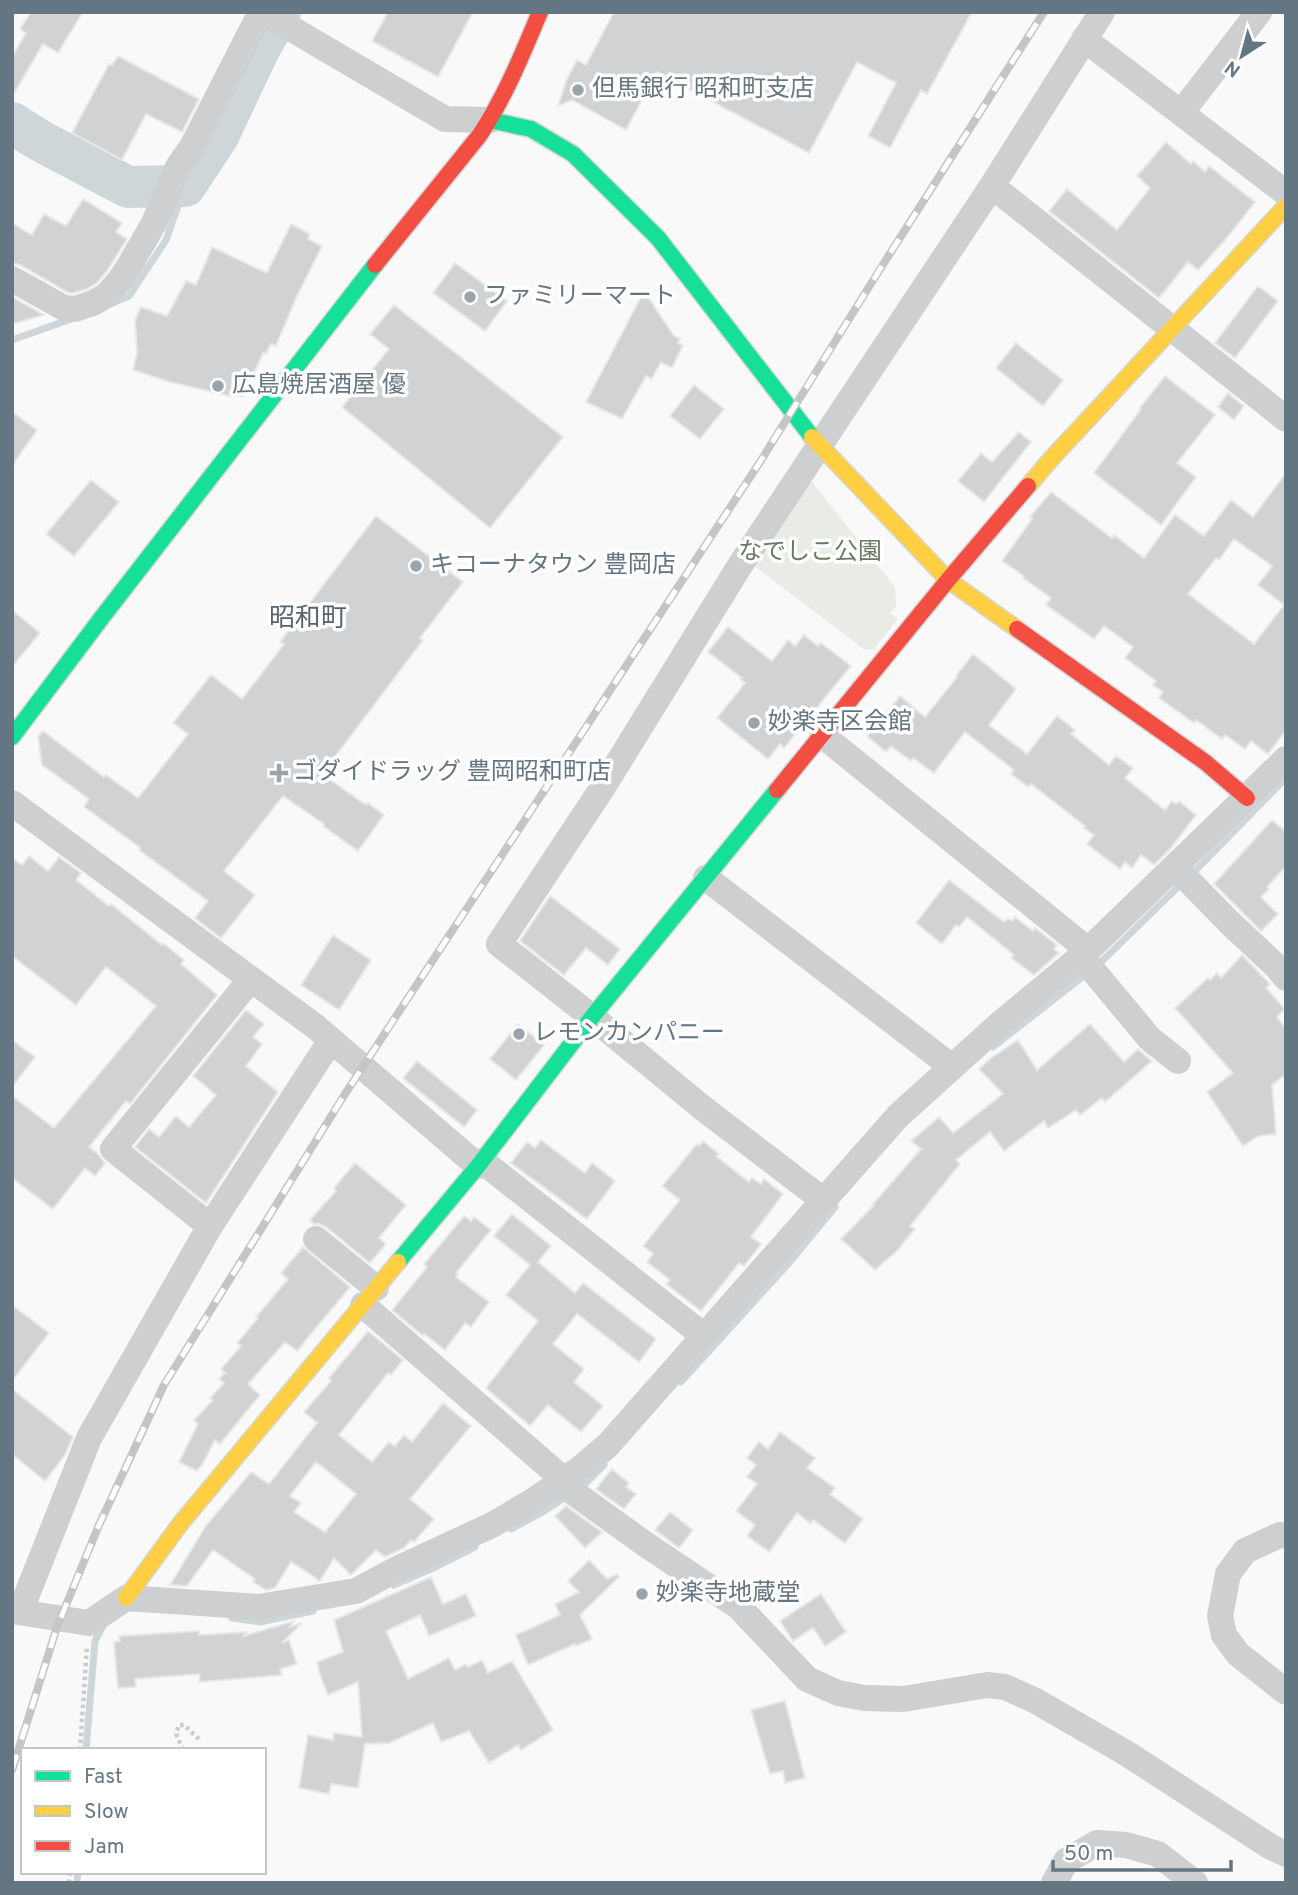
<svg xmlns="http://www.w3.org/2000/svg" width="1298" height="1895" font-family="Overpass,'Noto Sans JP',sans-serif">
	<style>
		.green { fill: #e8ebe6 }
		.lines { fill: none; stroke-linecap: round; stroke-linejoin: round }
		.stream { stroke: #ced6d9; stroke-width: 7 }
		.river { stroke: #ced6d9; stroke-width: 42 }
		.building { fill: #d0d2d3; stroke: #e8e8e8; stroke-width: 2; fill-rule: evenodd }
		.fast-casing { stroke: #d5d6d7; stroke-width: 19 }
		.slow-casing { stroke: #d5d6d7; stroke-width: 19 }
		.jam-casing { stroke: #d5d6d7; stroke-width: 19 }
		.path { stroke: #cbcccd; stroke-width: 4.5; stroke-dasharray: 3.5 3.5; stroke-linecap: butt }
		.street { stroke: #cecfd0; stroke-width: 26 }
		.fast { stroke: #16e098; stroke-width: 16 }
		.slow { stroke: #ffcf43; stroke-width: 16 }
		.jam { stroke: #f24e42; stroke-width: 16 }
		.rail-casing { stroke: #c3c5c6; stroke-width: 8 }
		.rail { stroke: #fff; stroke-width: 5; stroke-dasharray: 16; stroke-linecap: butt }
		.poi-dot { fill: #99a4ac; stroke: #fff; stroke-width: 2.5 }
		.labels { text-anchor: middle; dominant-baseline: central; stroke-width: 7; stroke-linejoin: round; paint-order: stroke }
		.poi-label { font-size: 24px; fill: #657683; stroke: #fff; text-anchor: start }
		.park-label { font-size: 24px; fill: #687a64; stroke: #fff }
		.neighbourhood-label { font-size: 26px; fill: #57646e; stroke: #fff }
	</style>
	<rect width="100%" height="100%" fill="#f9f9f9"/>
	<!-- green -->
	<path class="green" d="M813,483L895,587L896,606L890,613L898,619L874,649L865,650L748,561L800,484Z"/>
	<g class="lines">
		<!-- stream -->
		<path class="stream" d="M115,302L129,296L166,240L185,186
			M12,340L74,318
			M1191,875L1286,778
			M993,1047L1099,964L1182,883
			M681,1382L789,1263L835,1207
			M577,1489L585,1484L604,1465
			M511,1529L541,1513L567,1496
			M394,1585L431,1569L475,1547
			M232,1618L260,1622L313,1611
			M86,1750L95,1641L104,1624
			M77,1883L78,1872"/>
		<!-- river -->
		<path class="river" d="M12,123L39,140L128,187L185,186L218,136L258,51L280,12"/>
	</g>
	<!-- building -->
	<path class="building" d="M31,12H83L58,53L43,44L12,97V57L26,33L20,29Z
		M388,12H473L438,77L372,41Z
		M614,12H972L927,94L921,90L890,148L868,136L896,83L857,62L809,153L657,72L626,130L572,100L558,106L567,79L577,60L586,65Z
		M118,56L199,99L182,132L146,114L122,160L72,133L109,64L112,65Z
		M1166,142L1191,164L1193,161L1205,172L1209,166L1255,202L1226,239L1198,270L1188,262L1159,298L1049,211L1067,189L1117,230L1150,188L1137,176Z
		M83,199L122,223L116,232L127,239L107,271L97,283L87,289L73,293H69L20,265L12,263V223L32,235L44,214L66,226Z
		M291,224L310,234L308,239L322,246L296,298L276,346L271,344L266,354L263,353L243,397L231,393L230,396L170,382L133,370L137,353L135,320L141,307L167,316L186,281L196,285L212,247L267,273Z
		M455,263L507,301L485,331L433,293Z
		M1258,286L1278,301L1235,358L1215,343Z
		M644,291L674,336L680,339L678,343L683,345L672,368L661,362L652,379L646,376L622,419L586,402Z
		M12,297L44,315L12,324Z
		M394,305L563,437L490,528L342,407L389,349L370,334Z
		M1016,343L1063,380L1043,406L996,368Z
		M1165,376L1215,415L1177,463L1196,477L1161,525L1094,473L1141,409L1140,408Z
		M694,385L724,409L700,439L670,416Z
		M1228,393L1244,406L1234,420L1218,407Z
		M12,412L37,430L12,466Z
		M1019,432L1031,442L984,502L958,481L981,453L992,462Z
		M1286,473V730L1268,754L1251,741L1245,749L1225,735L1222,739L1196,720L1194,723L1159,698L1163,692L1153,685L1156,681L1125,658L1133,647L1104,626L1094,639L1046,605L1051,598L1023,578L1024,576L1002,561L1032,519L1030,517L1051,492L1112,538L1114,535L1144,558L1175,515L1204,536L1231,500L1253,517ZM1234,539L1272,566L1258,585L1284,605L1254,644L1188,594L1216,558L1219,560Z
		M91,480L119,502L74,556L46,534Z
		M376,516L463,582L420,638L423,640L322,774L366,805L368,803L384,815L358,851L323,826L324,824L283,796L224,871L255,895L221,938L195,918L208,901L139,850L141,848L84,807L89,799L42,765L38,737L43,731L104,777L106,775L138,798L188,734L173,723L211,675L242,699L284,644L280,642Z
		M12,610L40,633L12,667Z
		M728,627L772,661L788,640L795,646L804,635L818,646L821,643L851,666L784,748L780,744L768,759L717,718L745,683L740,679L742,678L708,652Z
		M973,654L1016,689L989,725L1027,754L1057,716L1075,730L1071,734L1109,765L1116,756L1133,768L1125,778L1165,810L1172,801L1176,804L1179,801L1196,815L1170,849L1154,865L1141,855L1132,868L1125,862L1120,869L1087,844L1094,835L1084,828L1085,826L1031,784L1028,787L1011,774L1014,770L965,732L934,773L913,758L911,761L891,746L886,752L867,736L900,696L925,717L957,677L956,676Z
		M1272,820L1286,832V866L1267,887L1269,889L1261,897L1278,914L1261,931L1214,884Z
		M29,856L48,871L59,857L81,873L76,880L109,906L111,904L162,945L163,943L184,960L181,964L217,995L130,1104L126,1101L89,1147L98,1154L105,1163L95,1176L85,1168L53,1209L12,1178V1096L54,1128L156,1006L106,967L76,1005L12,956V858L22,865Z
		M949,880L1004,922L1008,918L1012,921L1015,917L1033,931L1035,928L1057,945L1054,949L1059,953L1034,975L1011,958L1014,955L967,917L959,927L956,925L942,944L916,923Z
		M550,896L620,949L608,965L586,948L564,975L520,941Z
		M333,935L371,960L339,1010L301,985Z
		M1242,955L1270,984L1266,988L1285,1009L1277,1017L1286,1029V1074L1272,1085L1276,1134L1259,1136L1243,1146L1207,1092L1233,1073L1175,1008L1208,978L1210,980L1217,973L1221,978Z
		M246,1010L264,1024L253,1037L262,1044L246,1066L278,1092L206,1203L135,1147L149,1129L159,1137L176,1116L189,1127L216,1095L193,1076Z
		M518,1024L544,1045L516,1080L490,1059Z
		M1090,1024L1124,1062L1138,1049L1152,1061L1105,1102L1102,1098L1080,1115L1076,1110L1048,1128L1044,1121L1004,1151L990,1132L956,1160L960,1164L910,1226L915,1229L896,1252L875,1270L841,1239L874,1205L873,1204L921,1149L911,1141L939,1117L953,1133L1003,1094L979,1069L991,1058L1018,1040L1037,1070Z
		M12,1040L35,1057L12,1087Z
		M417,1061L477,1110L464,1127L403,1078Z
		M541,1140L585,1173L592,1163L615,1181L587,1219L511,1163L527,1142L535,1148Z
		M703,1141L719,1154L716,1156L749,1182L752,1178L761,1184L764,1179L783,1194L751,1237L761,1244L744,1266L739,1263L701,1311L666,1284L670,1280L647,1262L653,1254L643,1246L680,1200L662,1186L697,1144L699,1146Z
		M355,1163L406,1205L379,1238L386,1244L370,1263L326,1227L319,1224H314L310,1220L336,1191L334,1188Z
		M512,1214L551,1246L538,1262L575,1293L583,1283L656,1339L639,1362L577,1314L553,1344L584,1369L574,1382L603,1406L581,1432L548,1405L530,1426L486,1388L538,1321L506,1295L530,1265L494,1236Z
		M464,1216L471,1221L474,1217L491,1230L456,1273L458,1274L456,1277L489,1302L471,1327L465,1323L445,1350L424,1334L423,1336L392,1310L427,1267L424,1264Z
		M303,1247L350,1287L297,1351L285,1342L248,1384L260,1395L220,1444L215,1440L202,1465L197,1471L179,1462L198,1424L194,1420L213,1400L210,1398L224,1383L219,1379L225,1373L221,1369L241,1346L237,1343L258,1318L256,1317L288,1279L281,1273Z
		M12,1305L49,1333L12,1381Z
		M368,1331L403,1360L391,1375L388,1373L339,1435L372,1462L389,1442L395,1446L404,1435L412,1442L443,1403L471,1426L410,1499L434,1519L414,1542L411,1540L404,1548L385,1557L376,1550L351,1575L334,1558L320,1581L291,1562L275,1588L266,1590L253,1582L255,1579L213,1550L187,1586L170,1585L205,1527L251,1472L269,1484L317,1423L304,1412L331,1381L329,1378ZM316,1462L356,1494L325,1532L294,1512L301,1503L290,1496Z
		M12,1389L73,1437L65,1455L45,1481L12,1454Z
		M780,1432L815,1458L807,1468L835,1488L830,1494L863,1519L845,1543L813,1520L811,1524L797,1513L769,1552L747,1536L755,1525L736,1511L757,1484L747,1477L756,1465L747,1458L759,1442L768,1449Z
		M612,1469L629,1483L626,1487L636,1494L624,1509L596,1489Z
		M566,1506L602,1532L585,1548L555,1516Z
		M670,1512L693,1530L679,1548L655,1530Z
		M589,1560L607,1579L617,1574L619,1577L580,1615L592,1639L576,1646L575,1644L528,1665L516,1635L560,1615L555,1604L579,1592L568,1581Z
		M431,1577L443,1604L466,1594L476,1616L429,1636L420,1615L386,1631L408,1679L449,1658L455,1670L466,1664L468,1667L482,1660L488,1673L512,1661L553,1730L521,1750L518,1745L489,1763L469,1731L441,1742L433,1723L389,1743L365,1744L358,1788L331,1784L329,1794L299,1788L308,1735L333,1740L334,1733L362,1737L358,1682L328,1695L320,1675L317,1662L343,1652L334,1620Z
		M821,1594L846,1632L825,1646L813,1628L793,1641L780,1621Z
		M294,1621L290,1627L302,1623L282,1643L289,1640L297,1664L280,1669L282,1675L200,1682L199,1674L135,1679L136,1687L118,1688L114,1642L120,1641L119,1636L199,1631V1635L247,1632L244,1636Z
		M785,1701L805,1778L785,1783L783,1771L770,1774L751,1710Z"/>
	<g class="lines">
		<!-- fast casing -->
		<g class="fast-casing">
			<path id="fast" d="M490,120L531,129L573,154L658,238L812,437
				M12,737L103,616L375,265
				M398,1262L478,1166L592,1017L777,790"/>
		</g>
		<!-- slow casing -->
		<g class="slow-casing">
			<path id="slow" d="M812,437L948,580L1017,629
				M1028,486L1052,458L1286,206
				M126,1598L181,1523L398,1262"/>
		</g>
		<!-- jam casing -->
		<g class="jam-casing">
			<path id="jam" d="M375,265L479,136C505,97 522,55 540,12
				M1017,629L1205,762L1247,798
				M777,790L948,580L1028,486"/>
		</g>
		<!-- path -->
		<path class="path" d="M80,1750L87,1646
			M183,1750L176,1734L179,1725H184L199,1739
			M69,1883L70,1872"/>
		<!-- street -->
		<path class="street" d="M263,12L445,119L490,120
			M1084,39L1286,193
			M1181,113L1259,12
			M992,186L1286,419
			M12,279L64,308L75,309L93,303L107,295L120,280L131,263L154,223L179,165L192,147L261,12
			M822,735L1088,950
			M12,803L316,1027L478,1166
			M1175,867L1232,925L1277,967L1286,978
			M706,878L952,1067
			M1081,956L1150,1039L1178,1061
			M482,1161L704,1336
			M823,1200L704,1109L592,1017L499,944L603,787L739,567L992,186L1102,12
			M210,1226L113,1149L251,979
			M316,1239L376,1288
			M363,1305L563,1479
			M559,1482L645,1544L739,1607L807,1679L838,1693L865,1698L903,1699L987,1685L1005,1687L1034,1700L1126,1753L1271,1847L1286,1854
			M1286,1535H1280L1245,1551L1228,1574L1220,1616L1224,1635L1238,1654L1286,1692
			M12,1611L89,1623L126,1598L259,1607L356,1591L397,1569L492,1525L533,1501L581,1468L608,1445L898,1116L1002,1022L1083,955L1286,759
			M20,1612L89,1438L210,1226L331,1040
			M1054,1883L1066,1861L1097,1843L1126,1845L1158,1854L1195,1883"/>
		<!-- fast -->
		<use href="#fast" class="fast"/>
		<!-- slow -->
		<use href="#slow" class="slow"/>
		<!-- jam -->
		<use href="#jam" class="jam"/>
		<!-- rail casing -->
		<g class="rail-casing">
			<path id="rail" d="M12,1770L57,1627L99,1525L164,1385L345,1094L760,462L882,266L1044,12"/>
		</g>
		<!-- rail -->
		<use href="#rail" class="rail"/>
	</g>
	<!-- markers -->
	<g class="poi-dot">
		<circle cx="578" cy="90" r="7"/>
		<circle cx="470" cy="297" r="7"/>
		<circle cx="218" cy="386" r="7"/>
		<circle cx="416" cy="566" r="7"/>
		<circle cx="754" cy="723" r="7"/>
		<path d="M275.5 762.5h7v7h7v7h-7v7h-7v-7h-7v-7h7z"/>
		<circle cx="519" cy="1034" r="7"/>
		<circle cx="642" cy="1594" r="7"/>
	</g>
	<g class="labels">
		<!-- poi labels -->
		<g class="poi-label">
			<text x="592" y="90">但馬銀行 昭和町支店</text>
			<text x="484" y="297">ファミリーマート</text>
			<text x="232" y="386">広島焼居酒屋 優</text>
			<text x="430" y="566">キコーナタウン 豊岡店</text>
			<text x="768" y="723">妙楽寺区会館</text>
			<text x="293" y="773">ゴダイドラッグ 豊岡昭和町店</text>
			<text x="533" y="1034">レモンカンパニー</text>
			<text x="656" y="1594">妙楽寺地蔵堂</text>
		</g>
		<!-- park labels -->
		<g class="park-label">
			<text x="810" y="553">なでしこ公園</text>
		</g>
		<!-- neighbourhood labels -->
		<g class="neighbourhood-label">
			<text x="308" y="619">昭和町</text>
		</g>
	</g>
	<!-- border -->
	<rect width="1298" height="1895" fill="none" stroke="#657683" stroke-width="28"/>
	<!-- legend -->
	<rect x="21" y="1748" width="245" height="126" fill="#ffffff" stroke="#c1c8cd" stroke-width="2"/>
	<rect x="35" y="1771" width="35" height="10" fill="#16e098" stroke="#c1c8cd" stroke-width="2"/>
	<text x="84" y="1783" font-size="21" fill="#657683">Fast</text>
	<rect x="35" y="1806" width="35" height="10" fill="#ffcf43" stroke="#c1c8cd" stroke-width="2"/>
	<text x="84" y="1818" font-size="21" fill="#657683">Slow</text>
	<rect x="35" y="1841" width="35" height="10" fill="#f24e42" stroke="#c1c8cd" stroke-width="2"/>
	<text x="84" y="1853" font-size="21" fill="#657683">Jam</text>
	<!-- north arrow -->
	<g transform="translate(1242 56) rotate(216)" stroke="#ffffff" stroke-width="5" paint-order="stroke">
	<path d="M0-5L12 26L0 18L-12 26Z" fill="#657683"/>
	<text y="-10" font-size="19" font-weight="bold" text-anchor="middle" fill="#657683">N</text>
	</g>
	<!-- scale -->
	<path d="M1053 1860v10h178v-10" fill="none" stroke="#657683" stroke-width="3.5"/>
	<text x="1064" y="1860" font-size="21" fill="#657683" stroke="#ffffff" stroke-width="5" paint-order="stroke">50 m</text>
</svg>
